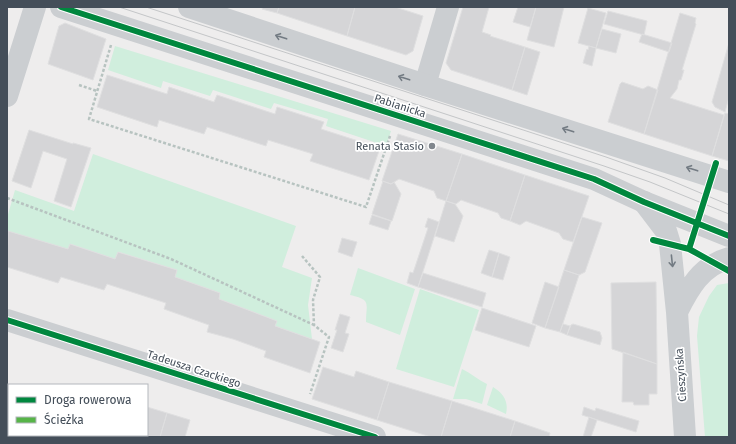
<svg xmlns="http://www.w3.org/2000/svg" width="736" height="444" font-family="'Fira Sans',sans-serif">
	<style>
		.green { fill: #d0eedd }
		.building { fill: #d5d5d7; stroke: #dfdfe0 }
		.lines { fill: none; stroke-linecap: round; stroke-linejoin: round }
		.path { stroke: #b7c3c0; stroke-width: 2.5; stroke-dasharray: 3 2; stroke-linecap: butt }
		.minor { stroke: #cbced1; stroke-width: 22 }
		.tertiary { stroke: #cbced1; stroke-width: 22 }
		.tram { stroke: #c4c6c8; stroke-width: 1 }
		.quiet { stroke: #57b448; stroke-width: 5; stroke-dasharray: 10 5; stroke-linecap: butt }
		.cycleway-casing { stroke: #fff; stroke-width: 8 }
		.cycleway { stroke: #00873e; stroke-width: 6 }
		.oneway { stroke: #737b83 }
		.poi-dot { fill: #80868d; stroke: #fff; stroke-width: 1.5 }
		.labels { text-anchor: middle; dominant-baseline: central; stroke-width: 3.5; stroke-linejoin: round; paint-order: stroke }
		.street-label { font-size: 11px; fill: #444e59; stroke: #fff }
		.poi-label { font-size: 11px; fill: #444e59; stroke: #fff; text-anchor: end }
	</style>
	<rect width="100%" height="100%" fill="#eeeded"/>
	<!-- green -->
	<path class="green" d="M115,46L391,131L386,146L326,126L328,119L274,103L271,109L213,90L210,96L163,81L161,88L108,70Z
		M93,154L296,226L282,267L312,278L308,305L312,339L275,326L277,321L219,299L220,293L175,277L177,270L119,252L115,259L71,244L68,249L7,231V218L15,190L74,211Z
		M358,268L415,289L400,335L366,322C366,303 372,300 350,295Z
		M729,283V437H705L697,336L699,317L709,296L717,285Z
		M420,289L479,310L454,387L396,369Z
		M462,369C471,373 478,380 487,384L482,404L466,399H453Z
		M493,387C503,393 509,401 506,414L487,405Z"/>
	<!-- building -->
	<path class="building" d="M263,7H279L277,13L262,9Z
		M279,7H355L347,36L277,13Z
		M355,7H395L423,16L413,51L406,55L347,36Z
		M463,7H489L482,32L491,35L490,36L525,47L512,90L451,70L446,63Z
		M518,7H536L530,27L513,22Z
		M536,7H564L554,47L527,40Z
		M588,8L606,13L596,48L578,43Z
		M608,11L647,21L644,35L604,24Z
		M680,13L696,18L695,23L696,24L682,70H684L681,80H679L677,89L670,98L724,115L712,156L644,134Z
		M65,23L106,39L93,80L48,64L59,26Z
		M602,29L621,34L616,53L596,48Z
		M642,34L672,43L669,52L639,42Z
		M729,43V97L725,112L715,107L712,102Z
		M589,46L596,48L592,66L583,63L587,49L588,50Z
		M525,47L540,52L527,95L512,90Z
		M107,75L167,94L169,87L214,102L217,95L275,114L277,107L324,122L321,129L380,148L369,180L310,161L313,154L268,140L266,146L207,127L204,134L159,120L157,127L97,107Z
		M622,82L643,89L648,86L658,90L644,134L608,122L620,84Z
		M725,113L729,114V161L712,156Z
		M29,130L73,144V143L91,148L71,207L54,201L67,159L43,151L31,188L12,181Z
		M398,134L462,154L446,201L437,198L434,191L399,179L391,184L382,181Z
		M462,154L525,175L510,221L501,218L498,213L461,200L456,204L446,201Z
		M525,175L589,196L573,242L563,239L559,233L526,221L520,225L510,221Z
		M383,181L391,184L394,182L401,194L392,221L372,214Z
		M446,201L455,204L463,216L454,242L435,236Z
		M372,215L391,221L388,230L369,224Z
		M582,217L602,223L585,272L579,275L564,270Z
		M428,218L439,222L418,287L407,283L410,272L413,273L428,228L425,227Z
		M8,231L68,249L70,244L115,259L118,252L177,270L175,277L220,293L219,299L277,321L275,326L320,342L310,373L264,357L266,351L233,339L207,332L209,325L164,309L166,303L107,284L104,290L61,277L58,283L7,267Z
		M342,238L357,242L352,257L338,252Z
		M489,250L499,253L492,277L481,273Z
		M499,253L510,257L503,280L492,277Z
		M564,270L579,275L560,332L545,328Z
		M423,273L486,293L482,307L418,287Z
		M545,282L559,287L545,328L532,323Z
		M656,282L657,364L612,349L611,283Z
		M482,308L536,326L529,347L475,330Z
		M340,314L350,317L345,333L349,334L343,352L331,348L337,330H335Z
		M563,324L570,326L567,335L560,332Z
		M573,324L600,332L602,338L600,345L567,335L571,325Z
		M623,352L657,364V394H649V405H634L633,402H622Z
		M323,367L354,377L356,371L389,382L377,420L312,399Z
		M389,382L452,401L441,437H431L377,420Z
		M452,401L515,421L510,437H441Z
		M147,407L167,413L160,437H141L135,435H147Z
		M584,407L595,411L596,408L639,421L636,432L582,415Z
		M167,413L190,420L185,437H160Z
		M589,417L597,420L591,437H583Z
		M515,421L550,433L549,437H510Z"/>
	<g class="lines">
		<!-- path -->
		<path class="path" d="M111,45L89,119L366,207L390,136
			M79,85L97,91
			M7,198L171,259L314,325
			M302,256L320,277L313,300L314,325L329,337L310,394"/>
		<!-- minor -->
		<path class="minor" d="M425,85L448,7
			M7,96L35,7
			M644,202L666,231L670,244L677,312L685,437
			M677,312C689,288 701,266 729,258
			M7,320L375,437"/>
		<!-- tertiary -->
		<path class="tertiary" d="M61,7L594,179L644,202L729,236
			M189,7L425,85L729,182"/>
		<!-- tram -->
		<path class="tram" d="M119,7L604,166L650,182L729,214
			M146,7L606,157L665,178L729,205"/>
		<!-- quiet -->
		<path class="quiet" d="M7,403L9,409
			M16,435L17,437"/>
		<!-- cycleway casing -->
		<g class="cycleway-casing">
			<path id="cycleway" d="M61,7L594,179L644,202L729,236
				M653,240L689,249L729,271
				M689,249L716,163
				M7,320L375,437"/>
		</g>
		<!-- cycleway -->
		<use href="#cycleway" class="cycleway"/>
	</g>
	<!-- one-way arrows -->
	<defs><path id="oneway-shaft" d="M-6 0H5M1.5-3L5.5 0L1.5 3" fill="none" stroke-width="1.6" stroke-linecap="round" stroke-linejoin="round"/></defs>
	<g class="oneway">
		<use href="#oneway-shaft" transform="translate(281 37) rotate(-162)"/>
		<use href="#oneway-shaft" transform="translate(404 78) rotate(-162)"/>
		<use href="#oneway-shaft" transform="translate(568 130) rotate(-162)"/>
		<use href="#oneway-shaft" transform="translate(692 169) rotate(-162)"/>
		<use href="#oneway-shaft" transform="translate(672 261) rotate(84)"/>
	</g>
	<!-- markers -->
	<circle class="poi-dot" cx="432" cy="146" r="4"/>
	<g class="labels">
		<!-- street labels -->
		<g class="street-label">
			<text transform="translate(400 106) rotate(18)">Pabianicka</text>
			<text transform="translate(194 369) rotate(18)">Tadeusza Czackiego</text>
			<text transform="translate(681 375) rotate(-94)">Cieszyńska</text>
		</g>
		<!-- poi labels -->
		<g class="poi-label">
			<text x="424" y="146">Renata Stasio</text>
		</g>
	</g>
	<!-- border -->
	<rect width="736" height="444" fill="none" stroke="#444e59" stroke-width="16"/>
	<!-- legend -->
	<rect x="8" y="384" width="140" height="52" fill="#ffffff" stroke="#b4b8bd"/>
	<rect x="16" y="397" width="20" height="6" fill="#00873e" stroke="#b4b8bd"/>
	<text x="44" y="404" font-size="12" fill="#444e59">Droga rowerowa</text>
	<rect x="16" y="417" width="20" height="6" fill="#57b448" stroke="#b4b8bd"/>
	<text x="44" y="424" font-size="12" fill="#444e59">Ścieżka</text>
</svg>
